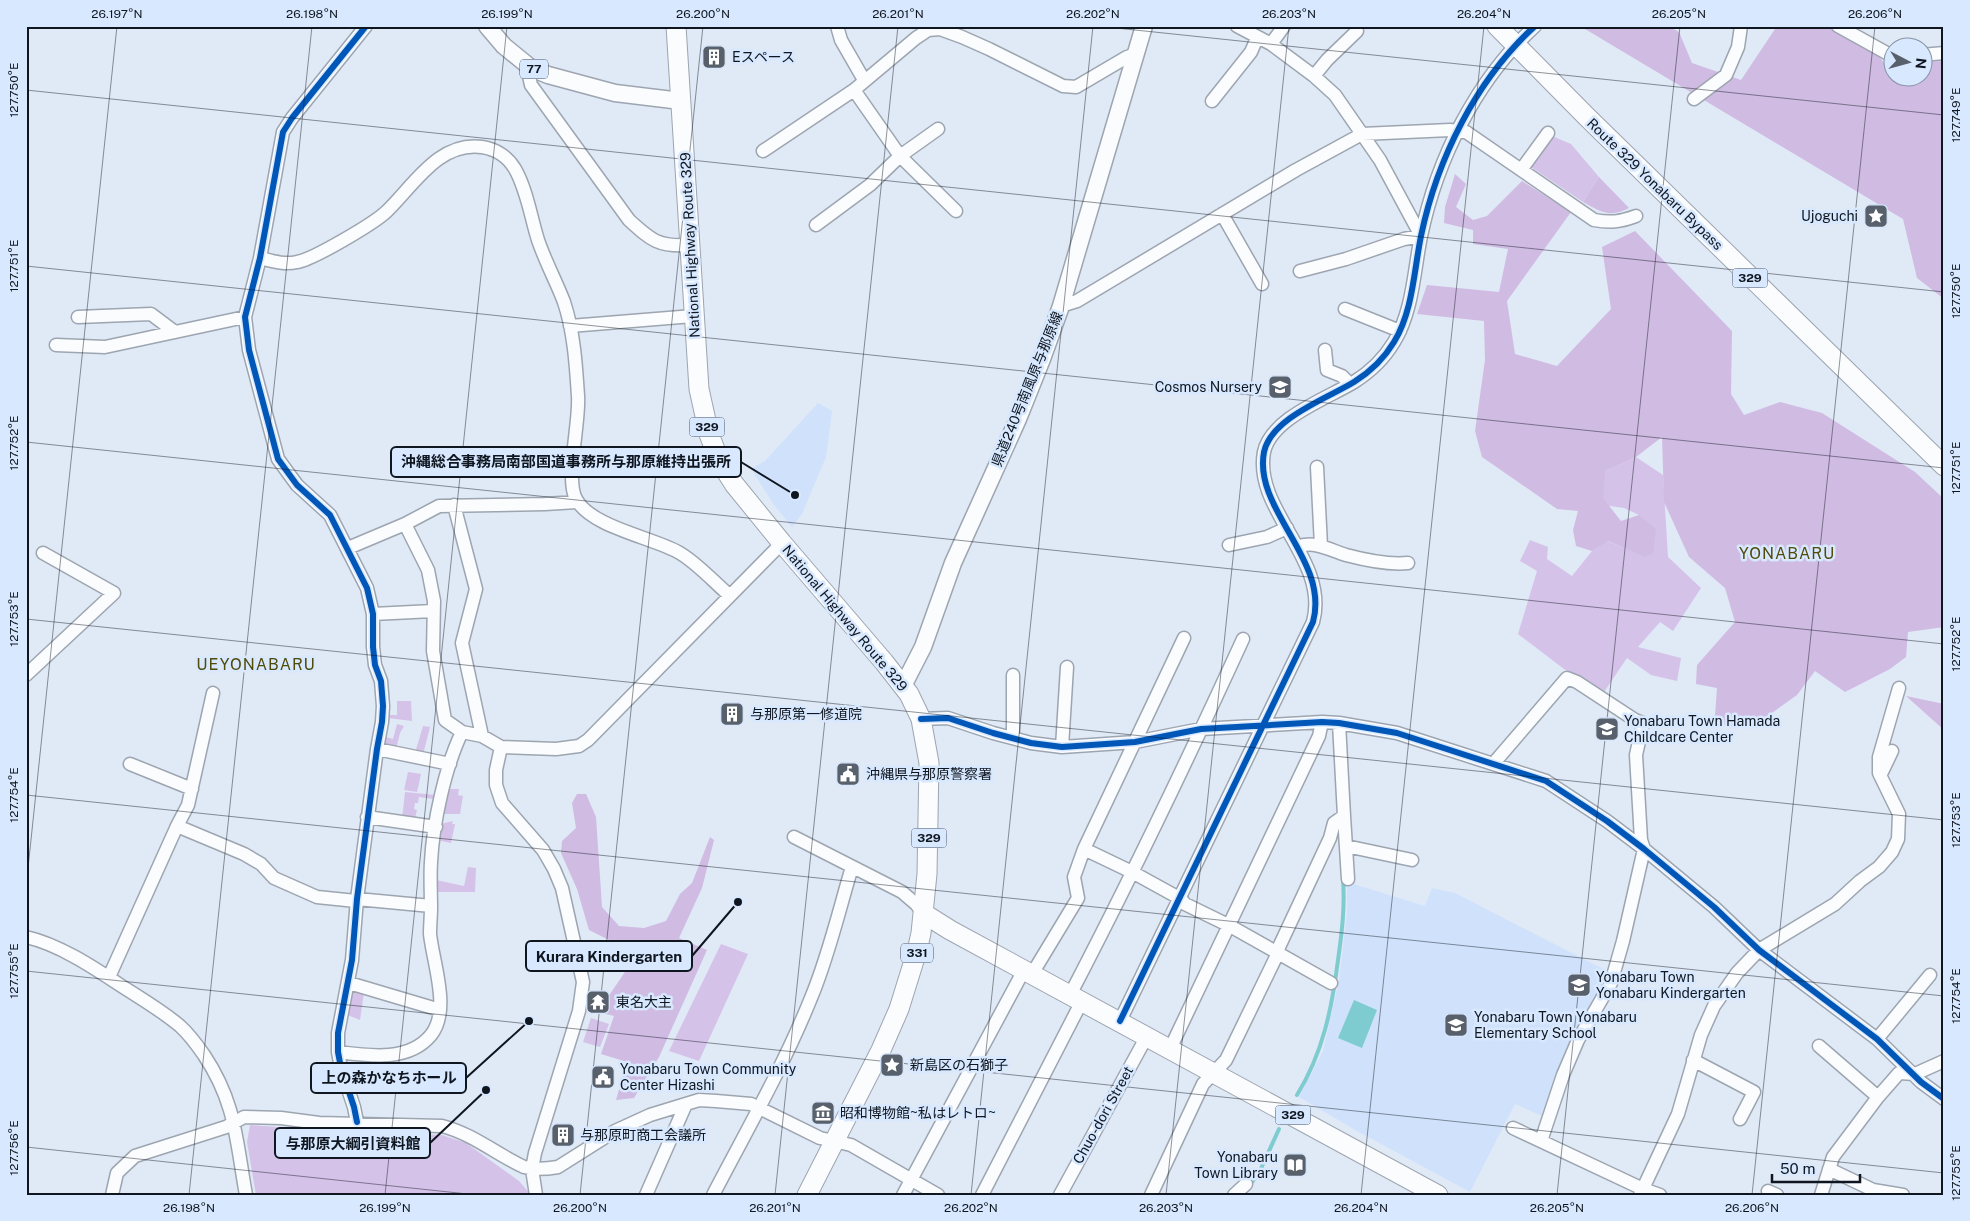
<svg xmlns="http://www.w3.org/2000/svg" width="1970" height="1221" font-family="'Public Sans','Noto Sans JP',sans-serif">
	<style>
		.built { fill: #d0e2fb }
		.green { fill: #d5c2e8 }
		.forest { fill: #d0bbe3 }
		.water { fill: #7ecccf }
		.lines { fill: none; stroke-linecap: round; stroke-linejoin: round }
		.stream { stroke: #7ecccf; stroke-width: 4 }
		.minor-casing { stroke: #9da5b0; stroke-width: 15 }
		.major-casing { stroke: #9da5b0; stroke-width: 19 }
		.highway-casing { stroke: #9da5b0; stroke-width: 21 }
		.minor { stroke: #fafcfe; stroke-width: 12 }
		.major { stroke: #fafcfe; stroke-width: 16 }
		.highway { stroke: #fafcfe; stroke-width: 19 }
		.cycleway-casing { stroke: #d7e8ff; stroke-width: 9 }
		.cycleway { stroke: #0057b8; stroke-width: 6 }
		.ticks { fill: none; stroke: #0f1620; stroke-width: 1; stroke-opacity: 0.45 }
		.labels { text-anchor: middle; dominant-baseline: central; stroke-width: 5; stroke-linejoin: round; paint-order: stroke }
		.shield { fill: #d7e8ff; stroke: #4b5563; stroke-width: 1 }
		.shield-label { font-size: 12px; font-weight: bold; fill: #0f1620 }
		.poi-label { font-size: 14px; fill: #0f1620; stroke: #d7e8ff; text-anchor: start }
		.street-label { font-size: 14px; fill: #0f1620; stroke: #d7e8ff }
		.quarter-label { font-size: 16px; letter-spacing: 1px; fill: #514a09; stroke: #d7e8ff }
		.leader { fill: none; stroke: #0f1620; stroke-width: 2 }
		.callout-dot { fill: #0f1620; stroke: #d7e8ff; stroke-width: 2 }
		.callout { fill: #d7e8ff; stroke: #0f1620; stroke-width: 2 }
		.callout-label { font-size: 15px; text-anchor: middle; font-weight: bold; fill: #0f1620 }
		.neatline { fill: none; stroke: #0f1620; stroke-width: 2 }
		.ticks-label { font-size: 12px; text-anchor: middle; fill: #0f1620 }
	</style>
	<rect width="100%" height="100%" fill="#e0e9f6"/>
	<!-- built -->
	<path class="built" d="M818,403L832,411L826,457L802,514L792,527L774,505L751,469L765,461Z
		M1347,882L1425,906L1432,888L1455,893L1611,973L1544,1117L1515,1104L1470,1192L1357,1131L1299,1097L1323,1051L1339,980L1347,912Z"/>
	<!-- green -->
	<path class="green" d="M1552,136L1571,144L1599,177L1583,202L1531,167Z
		M1636,457L1663,475L1668,557L1701,588L1673,631L1660,622L1638,647L1681,658L1677,681L1651,675L1627,658L1604,692L1564,669L1518,634L1537,571L1520,561L1530,540L1548,547L1547,559L1572,576L1592,551L1607,541L1644,556L1639,515L1624,508L1576,501L1605,471Z
		M397,701H411L412,721L388,718V715H397Z
		M397,724L404,726L400,733L396,749L384,745L386,737L393,739Z
		M423,726L430,727L423,755L415,753Z
		M408,772L421,774L417,792L404,790Z
		M446,789H459L458,795L463,796L460,814H445L442,812Z
		M405,792L435,795L434,799L419,797L418,803H415L414,809L417,810L414,822L402,819Z
		M453,821L452,824H455L451,843L437,840L440,824Z
		M468,867L476,868L475,892H436V880L464,886Z
		M721,944L748,954L699,1061L669,1051Z
		M350,989L364,992L360,1020L345,1014Z
		M591,1018L609,1024L600,1047L583,1042Z
		M250,1125L342,1132L442,1135L466,1143L519,1181L531,1195H256L247,1142Z"/>
	<!-- forest -->
	<path class="forest" d="M1580,26H1668L1679,32L1692,63L1741,80L1777,26H1854L1886,65H1892V78H1922L1923,62L1944,61V299L1917,278L1903,219Z
		M1455,174L1466,184L1456,207L1473,220L1487,216L1522,181L1571,212L1507,301L1515,354L1557,366L1611,309L1602,247L1635,231L1732,331L1731,394L1744,415L1780,402L1822,413L1915,472L1944,499V627L1908,632L1906,657L1890,669L1845,692L1815,671L1797,695L1755,725L1727,727L1715,716L1717,688L1696,684L1697,665L1735,622L1725,588L1689,557L1664,502L1662,437L1636,457L1605,471L1603,498L1621,521L1639,515L1656,529L1653,553L1645,557L1608,541L1592,551L1576,546L1573,530L1578,511L1557,509L1482,457L1475,431L1485,360L1484,321L1417,314L1427,285L1499,292L1508,249L1473,244V230L1444,223L1445,207Z
		M1599,177L1629,208C1610,218 1601,212 1583,202Z
		M1906,696L1944,704V730Z
		M577,794H586L596,817L602,907L619,926L644,928L666,921L680,894L692,883L710,837L714,840L702,888L679,938L707,950L659,1057L634,1098L616,1100L627,1062L601,1054L614,1016L598,1012L637,954L589,930L577,889L561,853L562,841L576,828L572,803Z"/>
	<!-- water -->
	<path class="water" d="M1354,1000L1377,1010L1362,1048L1338,1038Z"/>
	<g class="lines">
		<!-- stream -->
		<path class="stream" d="M1297,1095C1323,1053 1332,1008 1338,960C1342,932 1345,907 1343,879
			M1249,1186L1259,1173L1279,1129"/>
		<!-- minor casing -->
		<g class="minor-casing">
			<path id="minor" d="M837,26L841,40L864,80
				M1237,26L1271,44L1314,76L1335,95L1380,160L1421,236L1404,239L1346,259L1300,271
				M1838,26L1892,56
				M1271,44L1284,26
				M1922,55L1944,53
				M531,68L529,76L531,85L629,220C651,240 658,247 689,245
				M1314,76L1327,60L1357,31
				M1694,99L1726,75L1738,47L1741,26
				M1212,101L1251,52L1257,38
				M938,129L900,156L956,211
				M763,151L854,90L916,38L928,30L940,29L962,37L989,49L1063,86L1076,87L1127,57L1136,54
				M1521,170L1548,133
				M1222,214L1262,284
				M816,225L870,185L900,156L854,90
				M260,258C272,261 284,265 297,262C312,260 375,223 387,211C414,185 439,141 482,147C496,149 508,157 515,169C527,190 531,218 538,240C545,261 556,281 564,302C574,332 576,365 578,396C580,423 565,478 576,499C591,527 651,537 678,552C695,561 714,582 729,595
				M1061,306L1077,301L1296,170L1362,134L1450,130L1466,132L1594,220C1610,223 1620,222 1636,216
				M1345,309L1400,331
				M78,317L151,314L175,332
				M570,326L693,316
				M56,345L105,347L245,317
				M1325,350L1327,370L1342,376L1350,384
				M1317,467L1321,546
				M454,505L476,589L462,643L482,736
				M405,524L428,570L434,601L433,651L445,720L462,732L482,736L501,747L556,749L579,746L588,740L782,543
				M1229,545L1267,537L1287,528
				M1297,547C1314,540 1330,550 1346,555C1365,560 1389,565 1408,563
				M348,548L405,524L439,506L545,504L577,502
				M373,614L433,611
				M26,675L114,593L43,553
				M921,719L948,718L993,733L1031,743L1062,747L1135,742L1201,729L1322,722L1339,723L1397,733L1546,781L1607,821L1644,849L1714,907L1759,950L1877,1039L1921,1082L1944,1099
				M1013,738V675
				M501,747L496,770V785L502,803L543,850L554,869L562,888L583,982L579,1011L535,1153L532,1169L536,1195
				M1062,747L1067,667
				M377,749L450,764
				M1494,763L1567,678L1577,682L1635,720L1643,723L1636,755L1641,840L1644,849L1623,941L1611,983L1578,1040L1563,1075L1541,1141
				M130,764L192,789
				M1881,774L1892,751
				M1344,816L1348,879
				M367,817L436,827
				M177,826L188,805L213,693
				M794,837L902,892L916,904L923,913
				M1346,846L1412,860
				M1084,849L1132,872L1181,899L1185,904L1230,926L1331,983
				M357,899L431,906
				M26,937C58,944 93,967 120,985C140,998 161,1010 180,1026C189,1034 197,1045 204,1055C236,1103 236,1140 246,1195
				M1032,974L1078,898L1074,877L1084,849L1184,638
				M109,977L177,826L244,854L261,864L274,878L317,897L356,901
				M349,983L440,1010
				M1070,995C1131,878 1188,759 1243,639
				M1120,1021L1313,622C1330,560 1253,510 1264,452C1271,418 1328,398 1354,382C1370,372 1385,357 1394,342C1413,311 1414,270 1421,236C1437,159 1476,80 1535,26
				M1877,1039L1930,975
				M1819,1046L1878,1097
				M1170,1049L1319,736L1322,722
				M338,1052C369,1056 409,1062 431,1035C451,1010 433,963 430,934C430,925 431,916 431,908C431,892 430,877 431,862C433,823 445,767 462,732
				M1693,1060L1754,1092L1740,1119
				M357,1122L354,1107L341,1068L338,1052V1033L352,960L357,899L377,749L382,722L383,706L381,681L375,665L373,647V614L367,588L330,515L297,485L278,459L249,350L245,317L260,258L283,132L292,118L366,26
				M1513,1128L1643,1189L1660,1195
				M1829,1169L1873,1190L1903,1195
				M1768,1191L1777,1195
				M112,1195L117,1173L135,1156L226,1127L244,1117L281,1118L319,1123L442,1126C473,1134 496,1154 524,1167C535,1170 547,1169 558,1167L615,1131L650,1115L699,1100L716,1101L751,1104L820,1138L851,1145L938,1195
				M646,1195L686,1104
				M713,1195C747,1130 784,1065 811,998C829,955 839,910 852,867
				M903,1195L1024,970
				M982,1195L1082,1001
				M1060,1195L1147,1036
				M1151,1195L1203,1084L1226,1060L1278,953L1279,947L1330,838L1334,823L1344,816L1339,723
				M1234,1195L1246,1184
				M1640,1195L1678,1114L1701,1035L1714,1006L1737,973L1759,950L1835,904L1860,881L1879,867L1892,852L1898,839L1899,814L1879,773V757L1899,688
				M1821,1195L1833,1157L1878,1097L1899,1073L1915,1074L1944,1061"/>
		</g>
		<!-- major casing -->
		<g class="major-casing">
			<path id="major" d="M487,26L504,46L531,68L548,75L615,93L681,101
				M903,686L923,647L953,563L1018,419L1042,359L1061,306L1144,26"/>
		</g>
		<!-- highway casing -->
		<g class="highway-casing">
			<path id="highway" d="M676,26L699,389L709,434L719,460L734,484L782,543L884,662L909,694L921,719L929,763L927,874L921,933L917,951L899,1009L881,1050L807,1195
				M1497,26L1586,116L1944,466
				M923,913L950,930L1438,1195"/>
		</g>
		<!-- minor -->
		<use href="#minor" class="minor"/>
		<!-- major -->
		<use href="#major" class="major"/>
		<!-- highway -->
		<use href="#highway" class="highway"/>
		<!-- cycleway casing -->
		<g class="cycleway-casing">
			<path id="cycleway" d="M921,719L948,718L993,733L1031,743L1062,747L1135,742L1201,729L1322,722L1339,723L1397,733L1546,781L1607,821L1644,849L1714,907L1759,950L1877,1039L1921,1082L1944,1099
				M1120,1021L1313,622C1330,560 1253,510 1264,452C1271,418 1328,398 1354,382C1370,372 1385,357 1394,342C1413,311 1414,270 1421,236C1437,159 1476,80 1535,26
				M357,1122L354,1107L341,1068L338,1052V1033L352,960L357,899L377,749L382,722L383,706L381,681L375,665L373,647V614L367,588L330,515L297,485L278,459L249,350L245,317L260,258L283,132L292,118L366,26"/>
		</g>
		<!-- cycleway -->
		<use href="#cycleway" class="cycleway"/>
	</g>
	<!-- ticks -->
	<path class="ticks" d="M1097,26L1944,115M26,90L1944,292M26,266L1944,468M26,442L1944,644M26,619L1944,820M26,795L1944,996M26,887L117,26M26,971L1944,1173M26,1147L477,1195M189,1195L312,26M385,1195L507,26M580,1195L703,26M775,1195L898,26M971,1195L1093,26M1166,1195L1289,26M1361,1195L1484,26M1557,1195L1680,26M1752,1195L1875,26"/>
	<!-- icons -->
	<defs>
		<g id="building-square" transform="scale(1.25)"><rect x="-9" y="-9" width="18" height="18" rx="4" fill="#58606b" stroke="#d7e8ff"/><path d="M-4-6H4V6H1V3H-1V6H-4ZM-2.5-4.3h1.7v1.8h-1.7ZM.8-4.3h1.7v1.8H.8ZM-2.5-1h1.7V.8h-1.7ZM.8-1h1.7V.8H.8Z" fill="#fff"/></g>
		<g id="sight-square" transform="scale(1.25)"><rect x="-9" y="-9" width="18" height="18" rx="4" fill="#58606b" stroke="#d7e8ff"/><path d="M0-6L1.8-2.2L6-1.7L2.9 1.2L3.7 5.4L0 3.3L-3.7 5.4L-2.9 1.2L-6-1.7L-1.8-2.2Z" fill="#fff"/></g>
		<g id="school-square" transform="scale(1.25)"><rect x="-9" y="-9" width="18" height="18" rx="4" fill="#58606b" stroke="#d7e8ff"/><path d="M0-5L7-2L0 1L-7-2ZM-4 1L0 2.5L4 1V4Q0 6-4 4Z" fill="#fff"/></g>
		<g id="civic-square" transform="scale(1.25)"><rect x="-9" y="-9" width="18" height="18" rx="4" fill="#58606b" stroke="#d7e8ff"/><path d="M-.6-6.5H3V-4.5H.6V-3L4-1V1h2V6H-6V1h2V-1L-.6-3ZM-1.2 2.5V6h2.4V2.5Z" fill="#fff"/></g>
		<g id="temple-square" transform="scale(1.25)"><rect x="-9" y="-9" width="18" height="18" rx="4" fill="#58606b" stroke="#d7e8ff"/><path d="M0-6L5-2H3V0L6.5 2.5H4V6H1.5V3h-3V6H-4V2.5H-6.5L-3 0V-2H-5Z" fill="#fff"/></g>
		<g id="museum-square" transform="scale(1.25)"><rect x="-9" y="-9" width="18" height="18" rx="4" fill="#58606b" stroke="#d7e8ff"/><path d="M0-6L6-3V-2H-6V-3ZM-5-1h2V3h-2ZM-1-1h2V3h-2ZM3-1h2V3H3ZM-6 4H6V6H-6Z" fill="#fff"/></g>
		<g id="library-square" transform="scale(1.25)"><rect x="-9" y="-9" width="18" height="18" rx="4" fill="#58606b" stroke="#d7e8ff"/><path d="M-6-4Q-3-5.5-.7-3.5V5Q-3 3-6 4ZM6-4Q3-5.5 .7-3.5V5Q3 3 6 4Z" fill="#fff"/></g>
	</defs>
	<g fill-rule="evenodd">
		<use href="#building-square" x="714" y="57"/>
		<use href="#sight-square" x="1876" y="216"/>
		<use href="#school-square" x="1280" y="387"/>
		<use href="#building-square" x="732" y="714"/>
		<use href="#school-square" x="1607" y="729"/>
		<use href="#civic-square" x="848" y="774"/>
		<use href="#school-square" x="1579" y="985"/>
		<use href="#temple-square" x="598" y="1002"/>
		<use href="#school-square" x="1456" y="1025"/>
		<use href="#sight-square" x="892" y="1065"/>
		<use href="#civic-square" x="603" y="1077"/>
		<use href="#museum-square" x="823" y="1113"/>
		<use href="#building-square" x="563" y="1135"/>
		<use href="#library-square" x="1295" y="1165"/>
	</g>
	<g class="labels">
		<!-- shield labels -->
		<g class="shield">
			<rect x="520" y="59.5" width="28" height="19" rx="4"/>
			<rect x="1732.5" y="268.5" width="35" height="19" rx="4"/>
			<rect x="689.5" y="417.5" width="35" height="19" rx="4"/>
			<rect x="911.5" y="828.5" width="35" height="19" rx="4"/>
			<rect x="901" y="943.5" width="32" height="19" rx="4"/>
			<rect x="1275.5" y="1105.5" width="35" height="19" rx="4"/>
		</g>
		<g class="shield-label">
			<text x="534" y="69">77</text>
			<text x="1750" y="278">329</text>
			<text x="707" y="427">329</text>
			<text x="929" y="838">329</text>
			<text x="917" y="953">331</text>
			<text x="1293" y="1115">329</text>
		</g>
		<!-- poi labels -->
		<g class="poi-label">
			<text x="732" y="57">Eスペース</text>
			<text x="1858" y="216" text-anchor="end">Ujoguchi</text>
			<text x="1262" y="387" text-anchor="end">Cosmos Nursery</text>
			<text x="750" y="714">与那原第一修道院</text>
			<text x="1624" y="721">Yonabaru Town Hamada<tspan x="1624" dy="16">Childcare Center</tspan></text>
			<text x="866" y="774">沖縄県与那原警察署</text>
			<text x="1596" y="977">Yonabaru Town<tspan x="1596" dy="16">Yonabaru Kindergarten</tspan></text>
			<text x="616" y="1002">東名大主</text>
			<text x="1474" y="1017">Yonabaru Town Yonabaru<tspan x="1474" dy="16">Elementary School</tspan></text>
			<text x="910" y="1065">新島区の石獅子</text>
			<text x="620" y="1069">Yonabaru Town Community<tspan x="620" dy="16">Center Hizashi</tspan></text>
			<text x="840" y="1113">昭和博物館~私はレトロ~</text>
			<text x="580" y="1135">与那原町商工会議所</text>
			<text x="1278" y="1157" text-anchor="end">Yonabaru<tspan x="1278" dy="16">Town Library</tspan></text>
		</g>
		<!-- street labels -->
		<g class="street-label">
			<text transform="translate(1655 184) rotate(44)">Route 329 Yonabaru Bypass</text>
			<text transform="translate(690 245) rotate(-93)">National Highway Route 329</text>
			<text transform="translate(1027 389) rotate(-68)">県道240号南風原与那原線</text>
			<text transform="translate(845 618) rotate(50)">National Highway Route 329</text>
			<text transform="translate(1103 1115) rotate(-61)">Chuo-dori Street</text>
		</g>
		<!-- quarter labels -->
		<g class="quarter-label">
			<text x="1787" y="553">YONABARU</text>
			<text x="256" y="664">UEYONABARU</text>
		</g>
	</g>
	<!-- callouts -->
	<path class="leader" d="M795 495L741 462M738 902L692 956M529 1021L466 1078M486 1090L430 1143"/>
	<g class="callout-dot">
		<circle cx="795" cy="495" r="5"/>
		<circle cx="738" cy="902" r="5"/>
		<circle cx="529" cy="1021" r="5"/>
		<circle cx="486" cy="1090" r="5"/>
	</g>
	<g class="callout">
		<rect x="391" y="447" width="350" height="30" rx="5"/>
		<rect x="526" y="941" width="166" height="30" rx="5"/>
		<rect x="311" y="1063" width="155" height="30" rx="5"/>
		<rect x="275" y="1128" width="155" height="30" rx="5"/>
	</g>
	<g class="callout-label">
		<text x="566" y="467">沖縄総合事務局南部国道事務所与那原維持出張所</text>
		<text x="609" y="962">Kurara Kindergarten</text>
		<text x="389" y="1083">上の森かなちホール</text>
		<text x="353" y="1149">与那原大綱引資料館</text>
	</g>
	<!-- border -->
	<rect width="1970" height="1221" fill="none" stroke="#d7e8ff" stroke-width="55"/>
	<!-- north arrow -->
	<g transform="translate(1908 62) rotate(96)"><circle r="24" fill="#d7e8ff" stroke="#8794a6"/>
	<path d="M0-4L9 19L0 12L-9 19Z" fill="#58606b"/>
	<text y="-8" font-size="14" font-weight="bold" text-anchor="middle" fill="#0f1620">N</text>
	</g>
	<!-- scale -->
	<path d="M1772 1174v8h88v-8" fill="none" stroke="#0f1620" stroke-width="2.5"/>
	<text x="1780" y="1174" font-size="15" fill="#0f1620" stroke="#d7e8ff" stroke-width="4" paint-order="stroke">50 m</text>
	<rect x="28" y="28" width="1914" height="1166" class="neatline"/>
	<g class="ticks-label">
		<text x="117" y="18">26.197°N</text>
		<text x="312" y="18">26.198°N</text>
		<text x="507" y="18">26.199°N</text>
		<text x="703" y="18">26.200°N</text>
		<text x="898" y="18">26.201°N</text>
		<text x="1093" y="18">26.202°N</text>
		<text x="1289" y="18">26.203°N</text>
		<text x="1484" y="18">26.204°N</text>
		<text x="1679" y="18">26.205°N</text>
		<text x="1875" y="18">26.206°N</text>
		<text transform="translate(14 90) rotate(-90)" y="4">127.750°E</text>
		<text transform="translate(1956 115) rotate(-90)" y="4">127.749°E</text>
		<text transform="translate(14 266) rotate(-90)" y="4">127.751°E</text>
		<text transform="translate(1956 291) rotate(-90)" y="4">127.750°E</text>
		<text transform="translate(14 443) rotate(-90)" y="4">127.752°E</text>
		<text transform="translate(1956 468) rotate(-90)" y="4">127.751°E</text>
		<text transform="translate(14 619) rotate(-90)" y="4">127.753°E</text>
		<text transform="translate(1956 644) rotate(-90)" y="4">127.752°E</text>
		<text transform="translate(14 795) rotate(-90)" y="4">127.754°E</text>
		<text transform="translate(1956 820) rotate(-90)" y="4">127.753°E</text>
		<text transform="translate(14 971) rotate(-90)" y="4">127.755°E</text>
		<text transform="translate(1956 996) rotate(-90)" y="4">127.754°E</text>
		<text transform="translate(14 1148) rotate(-90)" y="4">127.756°E</text>
		<text transform="translate(1956 1173) rotate(-90)" y="4">127.755°E</text>
		<text x="189" y="1212">26.198°N</text>
		<text x="385" y="1212">26.199°N</text>
		<text x="580" y="1212">26.200°N</text>
		<text x="775" y="1212">26.201°N</text>
		<text x="971" y="1212">26.202°N</text>
		<text x="1166" y="1212">26.203°N</text>
		<text x="1361" y="1212">26.204°N</text>
		<text x="1557" y="1212">26.205°N</text>
		<text x="1752" y="1212">26.206°N</text>
	</g>
</svg>
